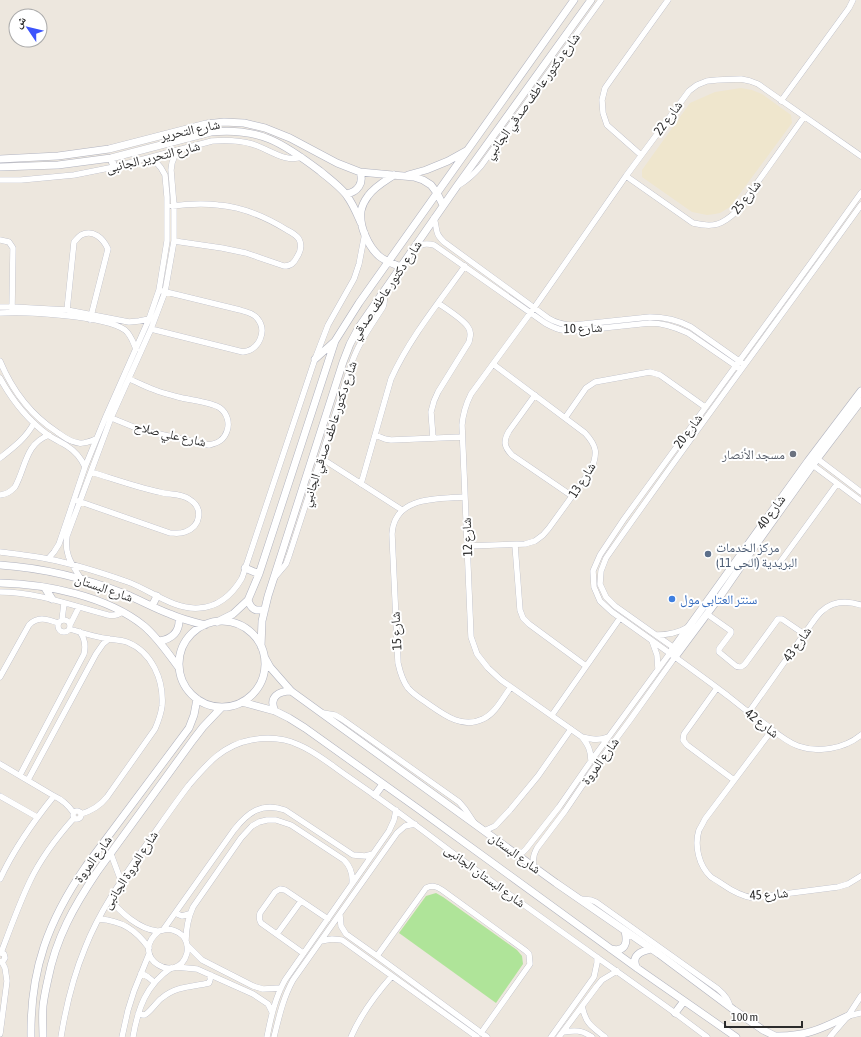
<svg xmlns="http://www.w3.org/2000/svg" width="861" height="1037" font-family="'Asap Condensed','Noto Naskh Arabic',sans-serif">
	<style>
		.education { fill: #efe6cd }
		.grass { fill: #afe499 }
		.lines { fill: none; stroke-linecap: round; stroke-linejoin: round }
		.minor-casing { stroke: #b1b3bf; stroke-width: 6 }
		.tertiary-casing { stroke: #b1b3bf; stroke-width: 8 }
		.minor { stroke: #fff; stroke-width: 5.5 }
		.tertiary { stroke: #fff; stroke-width: 7 }
		.worship-dot { fill: #6b7280; stroke: #fff; stroke-width: 1.5 }
		.service-dot { fill: #5c6f8a; stroke: #fff; stroke-width: 1.5 }
		.shop-dot { fill: #3f7fe0; stroke: #fff; stroke-width: 1.5 }
		.labels { text-anchor: middle; dominant-baseline: central; stroke-width: 4; stroke-linejoin: round; paint-order: stroke }
		.street-label { font-size: 13px; fill: #2b2b2b; stroke: #fff }
		.worship-label { font-size: 13px; fill: #5b616d; stroke: #fff; text-anchor: end }
		.service-label { font-size: 13px; fill: #4e5e75; stroke: #fff; text-anchor: start }
		.shop-label { font-size: 13px; fill: #366cbe; stroke: #fff; text-anchor: start }
	</style>
	<rect width="100%" height="100%" fill="#ede7de"/>
	<!-- education -->
	<path class="education" d="M741,88L752,90L762,94L791,115L792,123L730,207L720,213L715,214L707,215L692,212L642,177V170L690,103L715,92Z"/>
	<!-- grass -->
	<path class="grass" d="M436,893L443,897L517,950L522,956L523,964L496,1003L399,933L426,896Z"/>
	<g class="lines">
		<!-- minor casing -->
		<g class="minor-casing">
			<path id="minor" d="M781,101L849,8L853,0
				M641,155L607,125L603,113L602,100L605,88L612,78L668,0
				M626,176L693,223C714,228 722,225 737,211L804,117
				M0,180H21L74,175L114,167L212,141C226,140 238,140 252,144C269,149 284,163 302,157
				M459,185C468,180 474,174 481,166L601,0
				M861,193L813,260L624,519L600,555L593,571L594,587L600,601L612,612C651,640 690,667 728,696C740,706 752,715 765,724C775,732 785,741 798,746C818,753 844,749 861,735
				M172,206C187,204 203,203 218,205C243,207 266,217 287,230C291,232 296,235 299,239C302,245 301,251 297,257C294,263 291,266 284,266L246,253L222,248L174,241
				M434,218C438,231 434,232 444,242L548,318C556,323 564,325 574,325L650,317C665,317 678,320 691,327L742,363
				M0,240L9,242L13,248L12,309
				M414,248C421,244 426,243 434,245L545,323C556,329 562,331 574,331L650,323C664,323 675,327 688,333L739,368
				M0,307H12L67,310L129,322L139,321L149,319
				M67,310L74,242C76,240 78,237 81,235C93,229 103,238 108,249L90,320
				M0,313C25,311 106,316 125,330C131,335 133,342 136,349
				M151,329L243,352C259,350 268,331 257,318C253,313 246,312 240,310L162,291
				M0,361C12,390 31,415 57,432C64,437 70,442 79,443C85,444 91,441 96,439
				M0,378C12,400 28,420 48,435C54,439 61,442 67,446C75,451 81,458 85,467
				M535,395L509,431C503,441 504,447 512,455L572,496
				M109,417L141,430L209,445C218,443 224,440 227,431C230,423 227,413 220,408C212,402 189,400 178,397C171,395 162,393 155,390C146,387 137,382 129,379
				M565,418L586,388L595,382L650,372L660,375L705,407
				M375,435L385,439L391,440L462,437
				M433,438L431,412L434,401L438,392L469,342C470,337 472,332 468,327C463,319 446,309 438,303
				M815,457L861,492
				M0,458C14,447 26,438 34,423
				M321,458L402,510
				M810,463L861,501
				M361,484L391,379C409,339 439,302 465,266
				M0,495C7,494 10,492 15,487C26,467 25,444 49,435
				M465,497C437,499 394,496 392,534L398,663C400,672 402,680 408,688C413,694 421,699 427,703C444,715 462,729 483,719C496,713 503,697 511,687
				M78,501L170,533C175,533 180,534 185,532C201,526 204,508 189,499C180,493 169,495 159,492C136,487 114,479 91,472
				M515,545L520,610L523,618L529,624L586,666
				M467,546L525,544L535,541L543,535L549,528L591,470C598,453 597,446 585,433L493,364
				M0,552C16,554 33,556 48,559C75,564 102,573 128,582C150,590 174,610 199,608C218,607 232,595 242,578L315,359L328,325L354,279L359,264L365,233
				M48,559L54,552L59,544L85,467L106,416L149,319L159,290L167,241V197L165,175L161,168L156,162L150,158
				M778,565L837,484
				M275,577L286,564L289,556L351,365C358,343 371,326 383,307C385,302 385,298 383,292
				M81,579C72,564 64,555 67,536L111,418L151,329L165,292L174,241V206L171,170L172,163L177,150
				M0,592C37,592 73,606 108,615C114,616 118,615 122,612
				M707,614L731,631V633L719,649V652L736,666C740,668 742,667 745,664L778,619H782L804,634
				M58 626a6 6 0 1 1 12 0a6 6 0 1 1-12 0Z
				M62,620L64,603
				M70,625L79,607
				M70,629C82,633 96,637 109,639C115,640 121,640 127,642C152,652 164,680 162,706C161,714 158,722 155,729L107,797C100,806 91,811 81,814
				M656,635C668,635 678,633 688,627
				M652,641L657,655L658,669
				M677,650L615,606L606,597L600,584L601,571L606,558C689,439 776,323 861,205
				M0,677L29,625C38,616 47,619 58,623
				M717,688L684,734L683,740L687,745L734,780
				M749,712L812,623C815,619 818,614 822,611C833,601 848,601 861,605
				M323,713L335,715L342,719L459,802L465,809L475,824
				M552,715L620,618
				M772,730L705,819C703,823 701,827 699,830C694,846 699,866 711,877C714,879 718,881 722,884C732,891 741,896 753,898L838,887L848,884L861,876
				M582,737C591,739 599,741 608,737
				M591,761C591,750 588,745 582,737L501,680L488,668L477,654L471,637L462,425C463,414 466,404 471,394L534,308L626,176L689,91L697,85L707,81L717,80L741,79L750,81L758,84L861,156
				M0,764L54,796C63,800 68,805 73,812
				M20,775L84,654C86,646 85,639 80,632
				M28,780L96,654L103,644L109,639
				M0,796L37,817
				M73 815a4 4 0 1 1 8 0a4 4 0 1 1-8 0Z
				M484,831L495,826L510,810L538,776L571,729
				M111,854L121,881
				M516,854L523,852L526,849L559,807L591,761L670,653
				M534,867C532,860 533,855 537,848L565,811L590,774L630,720L675,657
				M0,879C14,849 33,822 54,796
				M110,899C121,913 139,929 157,931C161,931 160,931 163,930C170,928 178,931 183,936C187,941 188,947 187,953C178,987 127,957 159,931
				M579,899L591,900L596,902L718,989C724,994 729,999 730,1007
				M175,913L182,916L189,914
				M340,915L341,926L346,934L377,956L487,1037
				M99,919C122,921 135,929 149,948
				M163,930L234,830C248,812 262,802 285,810L353,855L365,856L373,854
				M277,934L301,901
				M186,941C186,929 188,918 193,907L241,838L252,826L259,822L267,820H276L291,825L344,860C351,867 353,875 352,884
				M321,941L332,939L342,940L477,1037
				M187,945L202,960L253,986L263,989L281,988
				M0,953L4,954L5,958L3,961L0,962
				M1,953C10,929 19,904 30,881C41,858 57,837 74,818
				M303,953L261,923C259,920 259,917 260,913L275,892L280,889L285,890L328,919
				M377,956L426,888C432,885 436,886 442,890L526,951L529,954L530,964L481,1033
				M176,967L197,969L253,994L268,1004L272,1012
				M141,973L148,977L154,982
				M582,1006C586,1024 591,1026 605,1037
				M138,1014C139,1014 143,1015 144,1015C149,1014 157,1001 162,998C176,986 192,987 209,983L210,980L211,975
				M848,1016L861,1013
				M563,1032C575,1030 582,1030 592,1037
				M0,1034L7,981L5,968L2,962
				M61,1037C66,1006 73,977 85,948C101,907 128,871 153,835C165,818 176,802 189,785C207,764 223,745 251,740C267,737 284,738 299,745C316,752 331,765 347,776C382,800 416,825 450,851C524,906 600,959 675,1013L707,1037
				M122,1037L128,1010L134,991L149,954
				M133,1037C138,1008 146,985 171,968
				M267,1037C271,1017 275,998 285,980L389,831L394,820L396,810
				M274,1037C279,1017 283,998 293,980L397,833L405,826L415,824
				M351,1037C361,1014 376,994 392,976
				M551,1037L594,977L597,963V957
				M559,1037L597,986L602,980L617,971
				M830,1037L835,1031L848,1016L861,996"/>
		</g>
		<!-- tertiary casing -->
		<g class="tertiary-casing">
			<path id="tertiary" d="M111,158L114,167
				M0,159L58,156L109,149L206,124L224,122L244,123L265,128L290,138L337,163L360,172L414,177L423,180L431,185L437,193L443,205
				M0,167L58,165L111,158L211,132C259,127 283,143 320,171C327,177 342,188 347,196C353,204 357,214 361,223
				M394,175C385,181 374,187 368,196C365,200 362,206 361,211C359,226 368,246 379,256C385,261 393,264 401,267
				M408,175L426,170L448,161L466,151
				M346,194C358,192 364,183 360,172
				M315,359L334,342
				M0,565C43,568 85,578 125,594C140,600 154,608 170,614C181,619 193,622 205,625
				M245,568L259,574
				M0,583C46,584 107,596 144,626C158,638 168,653 179,668
				M45,588L52,599
				M248,600C251,609 255,612 265,609
				M152,606L157,596
				M179 664a43 43 0 1 1 86 0a43 43 0 1 1-86 0Z
				M217,622L233,614L248,600L259,574L335,341L359,303L574,0
				M159,641C173,639 180,631 179,618
				M261,646L262,621L268,596L343,362L350,344L359,327L457,186L591,0
				M670,653L808,461L861,391
				M675,657L721,595L757,543L817,459L861,401
				M265,658L270,667L291,691L556,883L659,954L734,1010L763,1030L777,1037
				M242,702L275,711L289,718L305,728L417,808L637,968L736,1037
				M275,711C268,697 279,691 291,691
				M375,795L383,784
				M611,949C625,952 628,944 625,931
				M637,968C630,956 641,951 651,949
				M675,1013L684,1001
				M774,1036C805,1037 821,1029 848,1016
				M31,1037C30,970 48,921 86,866L189,728L194,715L197,699
				M43,1037C43,1027 42,1017 43,1006C44,997 46,988 48,979C56,938 74,906 97,872L193,740L203,727L221,708"/>
		</g>
		<!-- minor -->
		<use href="#minor" class="minor"/>
		<!-- tertiary -->
		<use href="#tertiary" class="tertiary"/>
	</g>
	<!-- markers -->
	<circle class="worship-dot" cx="793" cy="454" r="4"/>
	<circle class="service-dot" cx="708" cy="554" r="4"/>
	<circle class="shop-dot" cx="672" cy="599" r="4"/>
	<g class="labels">
		<!-- street labels -->
		<g class="street-label">
			<text transform="translate(532 96) rotate(-54)">شارع دكتور عاطف صدقي الجانبي</text>
			<text transform="translate(668 118) rotate(-54)">شارع 22</text>
			<text transform="translate(190 130) rotate(-12)">شارع التحرير</text>
			<text transform="translate(153 157) rotate(-14)">شارع التحرير الجانبى</text>
			<text transform="translate(746 197) rotate(-52)">شارع 25</text>
			<text transform="translate(386 290) rotate(-56)">شارع دكتور عاطف صدقي</text>
			<text transform="translate(583 328) rotate(-2)">شارع 10</text>
			<text transform="translate(688 431) rotate(-54)">شارع 20</text>
			<text transform="translate(170 434) rotate(13)">شارع علي صلاح</text>
			<text transform="translate(329 434) rotate(-72)">شارع دكتور عاطف صدقي الجانبي</text>
			<text transform="translate(582 480) rotate(-58)">شارع 13</text>
			<text transform="translate(771 512) rotate(-54)">شارع 40</text>
			<text transform="translate(467 537) rotate(-92)">شارع 12</text>
			<text transform="translate(104 588) rotate(19)">شارع البستان</text>
			<text transform="translate(396 631) rotate(-93)">شارع 15</text>
			<text transform="translate(797 644) rotate(-55)">شارع 43</text>
			<text transform="translate(762 723) rotate(38)">شارع 42</text>
			<text transform="translate(600 761) rotate(-54)">شارع المروة</text>
			<text transform="translate(515 853) rotate(36)">شارع البستان</text>
			<text transform="translate(93 859) rotate(-54)">شارع المروة</text>
			<text transform="translate(130 870) rotate(-57)">شارع المروة الجانبى</text>
			<text transform="translate(485 876) rotate(36)">شارع البستان الجانبى</text>
			<text transform="translate(769 894) rotate(-4)">شارع 45</text>
		</g>
		<!-- worship labels -->
		<g class="worship-label">
			<text x="785" y="454">مسجد الأنصار</text>
		</g>
		<!-- service labels -->
		<g class="service-label">
			<text x="716" y="547">مركز الخدمات<tspan x="716" dy="15">البريدية (الحى 11)</tspan></text>
		</g>
		<!-- shop labels -->
		<g class="shop-label">
			<text x="680" y="599">سنتر العتابى مول</text>
		</g>
	</g>
	<!-- north arrow -->
	<g transform="translate(28 28) rotate(305)"><circle r="19" fill="#ffffff" stroke="#aaaaaa"/>
	<path d="M0-3L7 15L0 10L-7 15Z" fill="#3c54fc"/>
	<text y="-6" font-size="11" font-weight="bold" text-anchor="middle" fill="#2b2b2b">ش</text>
	</g>
	<!-- scale -->
	<path d="M725 1021v6h77v-6" fill="none" stroke="#2b2b2b" stroke-width="2"/>
	<text x="731" y="1021" font-size="12" fill="#2b2b2b" stroke="#ffffff" stroke-width="3" paint-order="stroke">100 m</text>
</svg>
